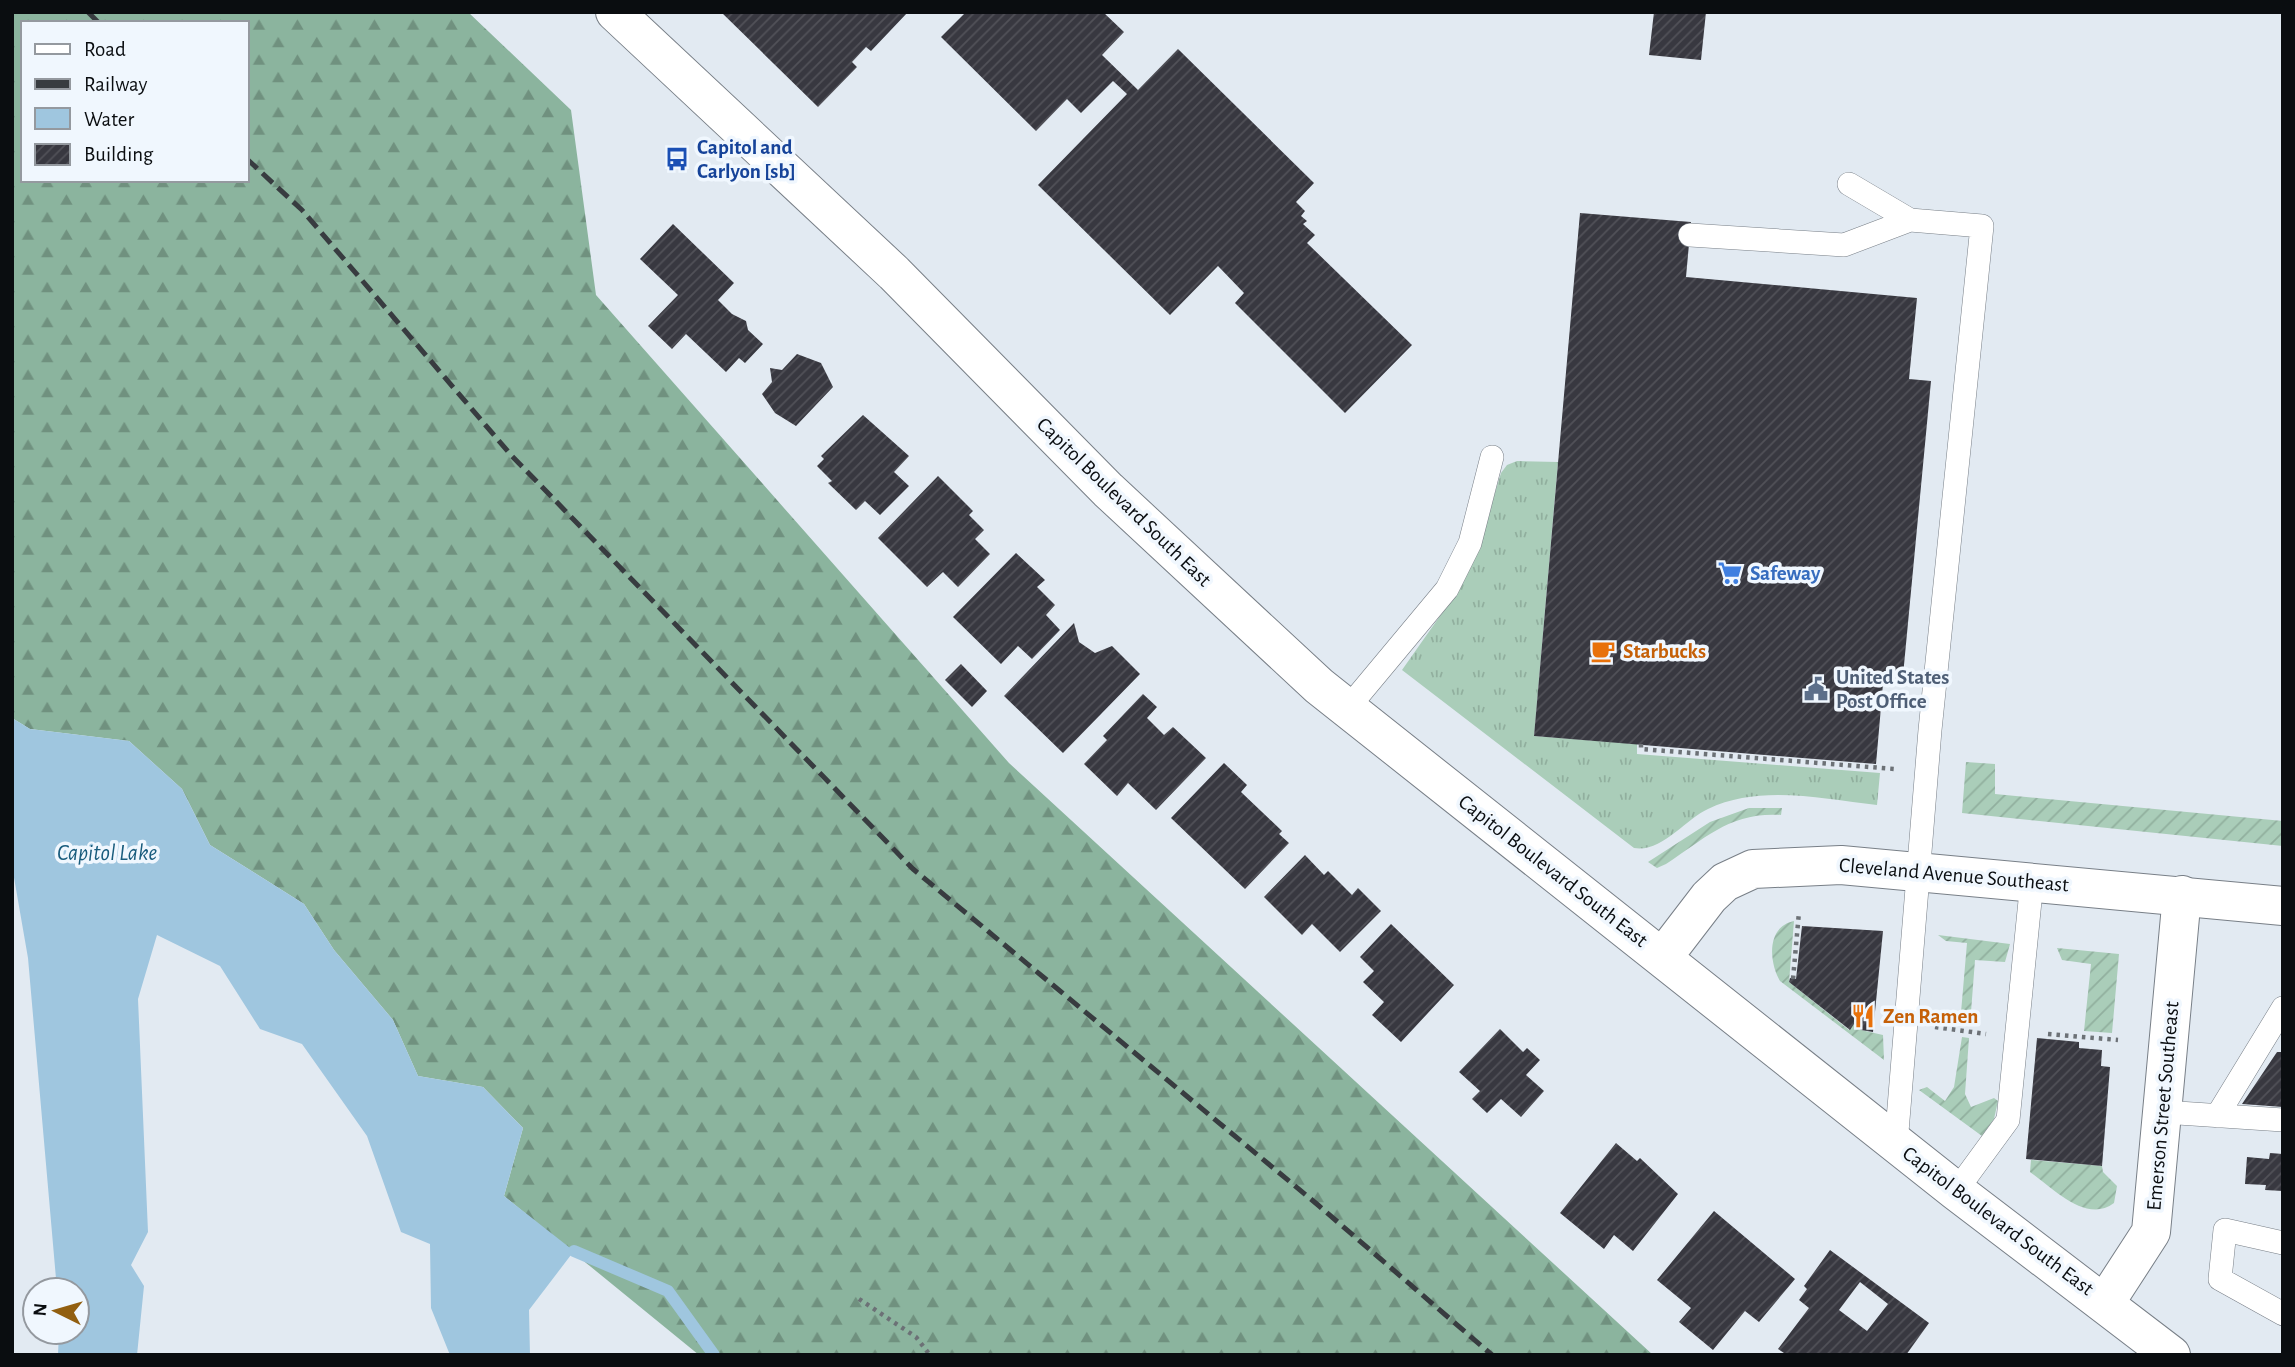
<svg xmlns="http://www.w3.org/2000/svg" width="2295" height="1367" font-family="'Alegreya Sans',sans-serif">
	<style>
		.grass { fill: url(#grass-tufts) }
		.forest { fill: url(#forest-firs); fill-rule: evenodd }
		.garden { fill: url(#garden-furrows) }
		.water { fill: #9fc6df }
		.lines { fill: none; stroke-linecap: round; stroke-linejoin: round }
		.stream { stroke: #9fc6df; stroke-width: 12 }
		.building { fill: url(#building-hatch); fill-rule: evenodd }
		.lane-casing { stroke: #787f87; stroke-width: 24 }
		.street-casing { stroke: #787f87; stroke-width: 40 }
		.secondary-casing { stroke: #787f87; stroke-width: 40 }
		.path { stroke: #6c7176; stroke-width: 4.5; stroke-dasharray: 3.5 5; stroke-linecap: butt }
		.lane { stroke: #fff; stroke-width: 23 }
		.street { stroke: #fff; stroke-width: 38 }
		.secondary { stroke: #fff; stroke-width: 38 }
		.rail { stroke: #383c40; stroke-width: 5; stroke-dasharray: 14 7; stroke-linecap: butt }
		.labels { text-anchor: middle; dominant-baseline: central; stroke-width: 7; stroke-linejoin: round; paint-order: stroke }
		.transit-label { font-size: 21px; font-weight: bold; fill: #164399; stroke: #f0f7fe; text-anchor: start }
		.street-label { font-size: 21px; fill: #0a0d10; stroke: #f0f7fe }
		.shop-label { font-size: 21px; font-weight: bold; fill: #366cbe; stroke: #f0f7fe; text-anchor: start }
		.food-label { font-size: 21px; font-weight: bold; fill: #c56008; stroke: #f0f7fe; text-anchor: start }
		.service-label { font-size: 21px; font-weight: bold; fill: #4e5e75; stroke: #f0f7fe; text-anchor: start }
		.water-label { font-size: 23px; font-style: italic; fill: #195c7d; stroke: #f0f7fe }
	</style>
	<defs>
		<pattern id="grass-tufts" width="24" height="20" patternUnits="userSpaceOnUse" patternTransform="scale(1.75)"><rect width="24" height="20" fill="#aacdb9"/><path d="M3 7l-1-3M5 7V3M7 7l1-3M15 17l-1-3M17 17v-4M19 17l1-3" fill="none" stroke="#91af9e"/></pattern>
		<pattern id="forest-firs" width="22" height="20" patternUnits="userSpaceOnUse" patternTransform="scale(1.75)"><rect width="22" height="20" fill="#8bb49e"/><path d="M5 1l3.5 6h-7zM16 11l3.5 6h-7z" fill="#70917f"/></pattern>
		<pattern id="garden-furrows" width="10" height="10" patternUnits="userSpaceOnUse" patternTransform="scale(1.75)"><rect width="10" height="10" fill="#aacdb9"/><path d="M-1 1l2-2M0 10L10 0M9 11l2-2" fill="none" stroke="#91af9e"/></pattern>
		<pattern id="building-hatch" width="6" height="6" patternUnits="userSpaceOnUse" patternTransform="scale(1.75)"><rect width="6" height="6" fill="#383840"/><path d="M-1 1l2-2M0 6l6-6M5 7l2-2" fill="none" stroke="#515158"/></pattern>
	</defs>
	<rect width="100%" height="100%" fill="#e2eaf2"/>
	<!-- grass -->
	<path class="grass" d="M1517,461L1558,462L1534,736L1637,744V754L1880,773L1877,805C1822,799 1760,784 1708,809C1686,819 1661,853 1634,848L1402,670L1447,606L1477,552L1501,473L1507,465Z"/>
	<!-- forest -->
	<path class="forest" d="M12,12H468L571,110L596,295L1009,763L1653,1355H699L504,1196L523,1128L483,1087L418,1076L393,1020L334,950L304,904L210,845L182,789L129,741L30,729L12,718ZM23,23H247V180H23Z"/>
	<!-- garden -->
	<path class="garden" d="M1966,762L1995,764V794L2283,821V846L1962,813Z
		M1749,808H1782L1781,815C1730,812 1706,838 1666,864L1657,868L1648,862L1710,822Z
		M1794,921L1789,982L1849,1030L1854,1024L1861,1030L1883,1035L1884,1060L1780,981C1769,962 1766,927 1794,921Z
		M1938,935L2010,944L2005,962L1975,960L1970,1025L1960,1024L1967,943L1946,941Z
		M2057,948L2119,954L2112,1033L2084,1031L2091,964L2062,960Z
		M1962,1037L1969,1038L1965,1094L1971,1107L1994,1098L1998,1101L1994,1119L1982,1136L1919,1090L1927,1087L1945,1101L1954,1087Z
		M2031,1160L2102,1166L2103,1172L2117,1186L2114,1203C2086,1224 2053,1188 2030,1172Z"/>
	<!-- water -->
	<path class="water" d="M12,718L30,729L129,741L182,789L210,845L304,904L334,950L393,1020L418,1076L483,1087L523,1128L504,1196L574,1251L529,1310L530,1355H450L431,1308L430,1244L401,1232L367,1136L302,1044L260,1029L220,966L157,935L138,999L148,1232L131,1265L144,1286L137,1355H58L59,1332H77V1290H57L28,958L12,866Z"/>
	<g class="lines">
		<!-- stream -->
		<path class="stream" d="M574,1251L668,1291L714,1355"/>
	</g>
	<!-- building -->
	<path class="building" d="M721,12H908L871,51L866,47L852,62L857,67L818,107Z
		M966,12H1103L1124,32L1102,55L1138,90L1178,49L1314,183L1296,202L1305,211L1301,216L1307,221L1303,224L1315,235L1307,243L1412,345L1345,413L1235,303L1244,293L1218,266L1170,315L1038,185L1127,94L1113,81L1081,113L1067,99L1036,131L941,37Z
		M1654,12H1706L1701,60L1649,55Z
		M1580,213L1691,222L1686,277L1917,298L1909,379L1931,381L1902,686L1883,684L1876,764L1534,736Z
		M673,224L734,283L718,300L732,314L746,321L748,330L763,344L745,363L739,358L726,372L686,334L672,349L648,326L678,295L640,259Z
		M797,354L821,363L833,387L796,426L775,413L762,394L772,382L770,368L782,370Z
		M863,415L909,456L894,472L909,486L880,515L865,501L856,510L828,483L832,481L817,466L824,459L821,456Z
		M938,476L973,511L969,515L984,530L975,539L990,554L958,587L943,572L927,587L878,538Z
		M1016,553L1045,580L1037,587L1055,605L1046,615L1060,630L1032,659L1018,646L1001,664L953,617Z
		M1074,623L1079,642L1095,653L1112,646L1140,674L1063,753L1004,696Z
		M961,664L987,691L972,707L945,680Z
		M1143,694L1157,707L1147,718L1164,735L1173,727L1206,758L1156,810L1128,783L1117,796L1084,764L1107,740L1103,736Z
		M1224,763L1247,785L1241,792L1282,831L1279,834L1289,843L1245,889L1171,818Z
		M1305,855L1324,875L1328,871L1352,895L1358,888L1381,911L1340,952L1312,924L1302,935L1264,897Z
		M1391,924L1454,985L1401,1042L1372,1015L1384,1002L1363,982L1374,971L1360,957Z
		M1802,926L1883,931L1873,1032L1861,1030L1854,1024L1850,1030L1789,982L1790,978L1796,979Z
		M1500,1029L1523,1052L1527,1048L1540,1060L1526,1075L1544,1091L1521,1117L1501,1099L1487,1113L1472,1099L1480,1091L1459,1072Z
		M2037,1038L2079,1042V1048L2102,1050L2101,1066L2110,1067L2102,1166L2026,1159Z
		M2277,1052H2283V1107L2242,1104Z
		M1616,1143L1637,1161L1640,1158L1678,1194L1633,1251L1614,1235L1604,1249L1560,1213Z
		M2270,1153L2283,1154V1191L2265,1190L2266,1185L2245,1184L2247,1157L2269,1159Z
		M1714,1211L1795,1279L1759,1322L1745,1311L1713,1350L1679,1322L1691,1308L1657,1280Z
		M1830,1250L1929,1323L1906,1355H1787L1778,1349L1809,1308L1799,1300L1807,1289L1804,1286ZM1860,1282L1888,1304L1867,1331L1839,1310Z"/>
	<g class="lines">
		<!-- lane casing -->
		<g class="lane-casing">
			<path id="lane" d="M1849,184L1910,220L1982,226L1930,730L1896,1144
				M1690,235L1844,245L1910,220
				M1347,709L1447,589L1470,543L1492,457
				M2163,1112L2283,1120
				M2217,1116L2283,1008
				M1956,1191L2008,1120L2032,881
				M2283,1243L2225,1230L2220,1279L2283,1314"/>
		</g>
		<!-- street casing -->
		<g class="street-casing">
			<path id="street" d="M2105,1303L2151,1232L2182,895"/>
		</g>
		<!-- secondary casing -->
		<g class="secondary-casing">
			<path id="secondary" d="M615,12L894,273L1108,490L1319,686L1956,1191L2171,1355
				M1663,957L1709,897L1725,882L1753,869L1841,865L2283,906"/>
		</g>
		<!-- path -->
		<path class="path" d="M1641,744V749L1895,769
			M1793,979L1799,912
			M1935,1027L1986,1034
			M2048,1034L2118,1040
			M859,1299L916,1337L930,1355"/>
		<!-- lane -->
		<use href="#lane" class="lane"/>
		<!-- street -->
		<use href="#street" class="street"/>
		<!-- secondary -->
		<use href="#secondary" class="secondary"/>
		<!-- rail -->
		<path class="rail" d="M88,12L99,23
			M247,159L302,210L511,455L913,869L1318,1205L1492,1355"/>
	</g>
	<!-- icons -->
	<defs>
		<g id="bus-bare" transform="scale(1.89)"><path d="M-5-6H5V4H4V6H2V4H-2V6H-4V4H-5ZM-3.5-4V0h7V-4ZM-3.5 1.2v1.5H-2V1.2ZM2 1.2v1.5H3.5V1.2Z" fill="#1a4fb4" stroke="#f0f7fe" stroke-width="2.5" paint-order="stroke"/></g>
		<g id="supermarket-bare" transform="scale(1.89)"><path d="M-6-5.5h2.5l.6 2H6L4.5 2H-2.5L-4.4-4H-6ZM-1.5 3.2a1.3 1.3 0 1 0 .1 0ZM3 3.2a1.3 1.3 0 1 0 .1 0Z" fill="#3f7fe0" stroke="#f0f7fe" stroke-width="2.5" paint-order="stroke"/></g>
		<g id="cafe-bare" transform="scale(1.89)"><path d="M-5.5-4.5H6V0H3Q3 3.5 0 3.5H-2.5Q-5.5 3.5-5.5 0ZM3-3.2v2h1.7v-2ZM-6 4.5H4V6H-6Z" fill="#e8710a" stroke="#f0f7fe" stroke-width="2.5" paint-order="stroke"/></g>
		<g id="civic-bare" transform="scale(1.89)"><path d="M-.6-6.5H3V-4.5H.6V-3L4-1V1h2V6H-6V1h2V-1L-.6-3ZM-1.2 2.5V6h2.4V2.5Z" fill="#5c6f8a" stroke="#f0f7fe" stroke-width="2.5" paint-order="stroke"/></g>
		<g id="restaurant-bare" transform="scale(1.89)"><path d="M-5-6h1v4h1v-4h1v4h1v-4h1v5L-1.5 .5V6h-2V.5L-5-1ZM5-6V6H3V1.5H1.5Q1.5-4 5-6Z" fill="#e8710a" stroke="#f0f7fe" stroke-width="2.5" paint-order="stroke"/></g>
	</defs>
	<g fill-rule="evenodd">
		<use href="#bus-bare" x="677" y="159"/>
		<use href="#supermarket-bare" x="1730" y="573"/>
		<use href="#cafe-bare" x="1603" y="651"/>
		<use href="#civic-bare" x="1816" y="689"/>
		<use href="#restaurant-bare" x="1863" y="1016"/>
	</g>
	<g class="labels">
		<!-- transit labels -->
		<g class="transit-label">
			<text x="697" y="147">Capitol and<tspan x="697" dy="24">Carlyon [sb]</tspan></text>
		</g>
		<!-- street labels -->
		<g class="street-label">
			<text transform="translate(1124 502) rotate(44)">Capitol Boulevard South East</text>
			<text transform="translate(1553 871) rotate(38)">Capitol Boulevard South East</text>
			<text transform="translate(1954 875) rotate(5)">Cleveland Avenue Southeast</text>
			<text transform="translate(2163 1106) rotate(-85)">Emerson Street Southeast</text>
			<text transform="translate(1998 1221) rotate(37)">Capitol Boulevard South East</text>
		</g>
		<!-- shop labels -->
		<g class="shop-label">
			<text x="1750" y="573">Safeway</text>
		</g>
		<!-- food labels -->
		<g class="food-label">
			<text x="1623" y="651">Starbucks</text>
			<text x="1883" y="1016">Zen Ramen</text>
		</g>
		<!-- service labels -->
		<g class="service-label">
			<text x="1836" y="677">United States<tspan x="1836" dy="24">Post Office</tspan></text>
		</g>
		<!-- water labels -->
		<g class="water-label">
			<text x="107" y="853">Capitol Lake</text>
		</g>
	</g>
	<!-- border -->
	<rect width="2295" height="1367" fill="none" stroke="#0a0d10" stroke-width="28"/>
	<!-- legend -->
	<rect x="21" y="21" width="228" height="161" fill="#f0f7fe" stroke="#94999f" stroke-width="2"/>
	<rect x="35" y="44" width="35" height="10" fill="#ffffff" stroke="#94999f" stroke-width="2"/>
	<text x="84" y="56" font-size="21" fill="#0a0d10">Road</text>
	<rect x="35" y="79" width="35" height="10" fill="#383c40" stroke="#94999f" stroke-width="2"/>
	<text x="84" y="91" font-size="21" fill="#0a0d10">Railway</text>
	<rect x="35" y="108" width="35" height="21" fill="#9fc6df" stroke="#94999f" stroke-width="2"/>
	<text x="84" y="126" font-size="21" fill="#0a0d10">Water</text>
	<rect x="35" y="144" width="35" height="21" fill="url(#building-hatch)" stroke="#94999f" stroke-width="2"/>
	<text x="84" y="161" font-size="21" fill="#0a0d10">Building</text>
	<!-- north arrow -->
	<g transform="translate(56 1311) rotate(275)"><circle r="33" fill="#f0f7fe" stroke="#94999f" stroke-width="2"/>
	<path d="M0-5L12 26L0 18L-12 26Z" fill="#925f10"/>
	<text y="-10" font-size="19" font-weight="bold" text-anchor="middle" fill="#0a0d10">N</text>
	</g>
</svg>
